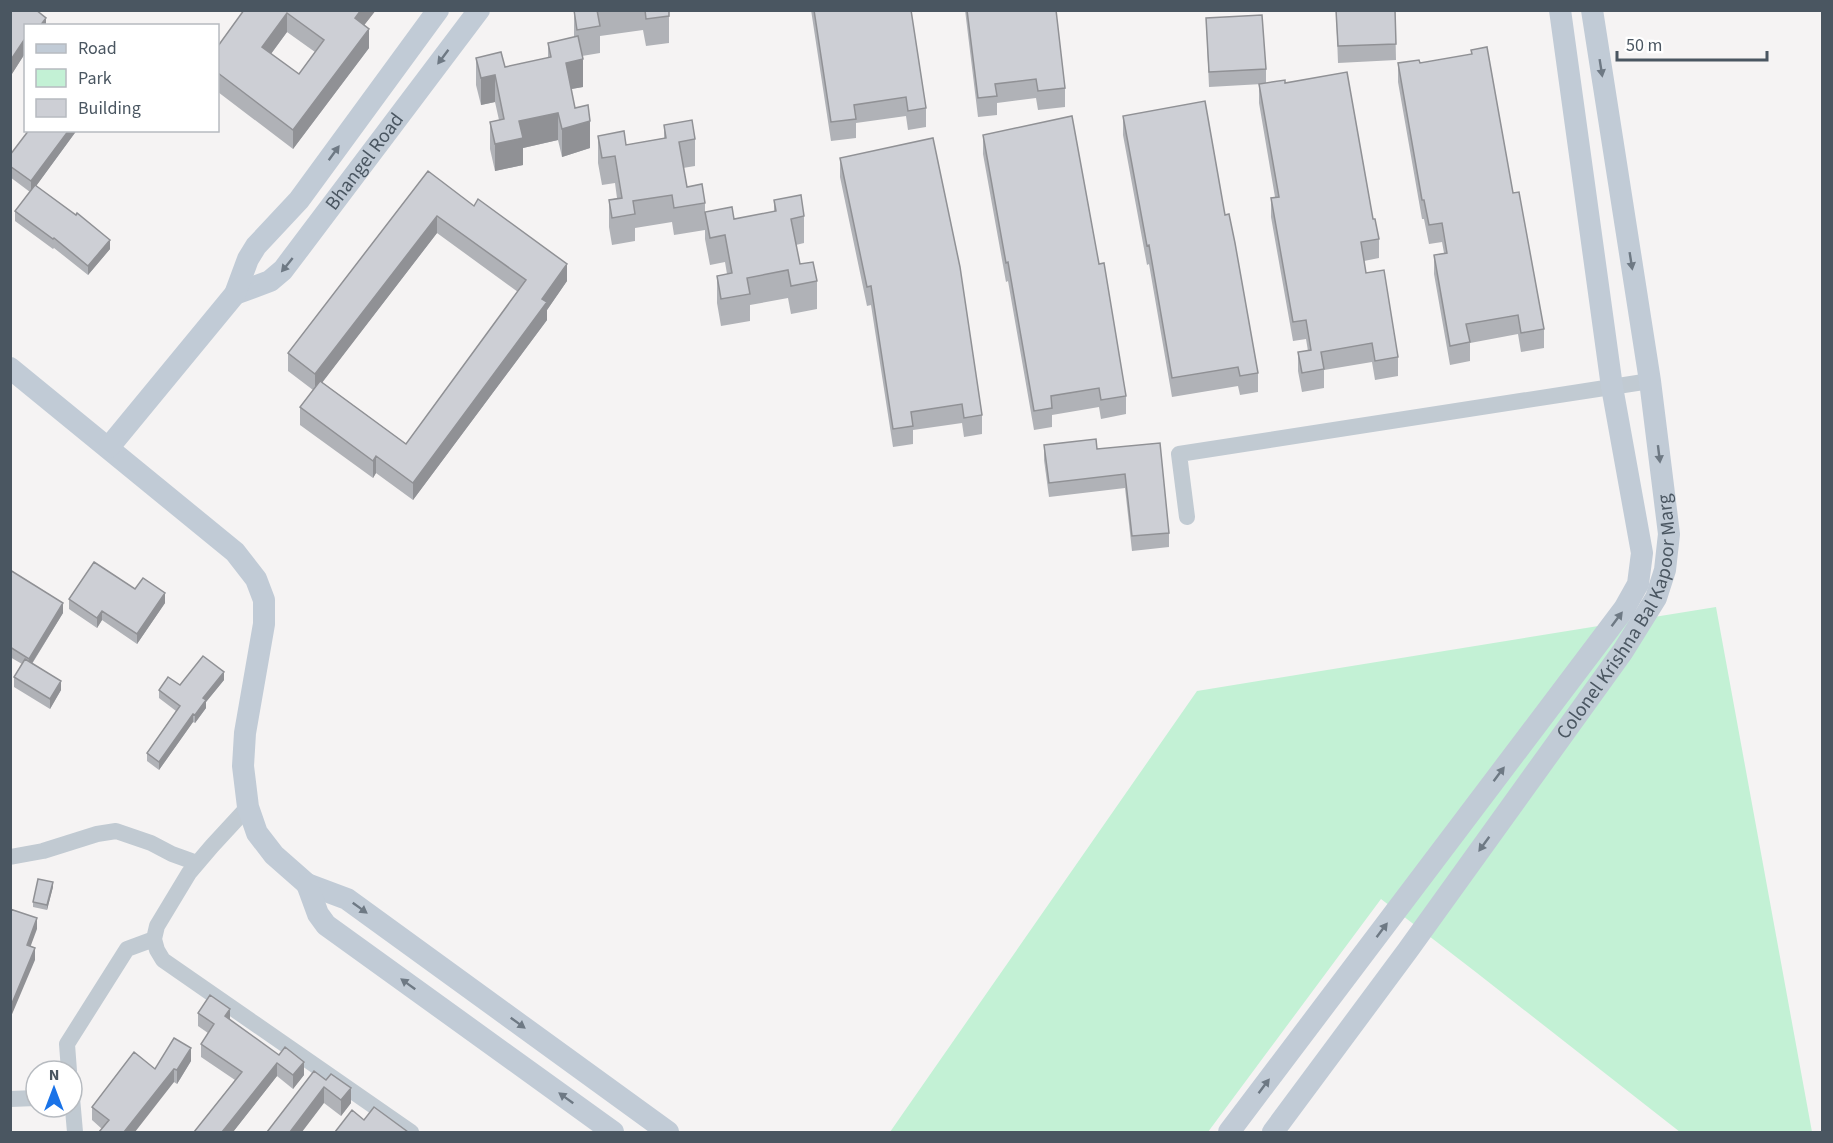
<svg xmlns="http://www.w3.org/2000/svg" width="1833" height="1143" font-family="'Source Sans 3',sans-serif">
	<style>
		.green { fill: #c3f1d5 }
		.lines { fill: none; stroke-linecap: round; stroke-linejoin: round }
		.street { stroke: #c1cad2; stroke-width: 16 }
		.secondary { stroke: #c1cbd6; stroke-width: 22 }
		.wall { fill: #b0b2b7; fill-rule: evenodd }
		.shaded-wall { fill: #909195 }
		.building { fill: #cdcfd5; stroke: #909195; stroke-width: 1.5; fill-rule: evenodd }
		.oneway { fill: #6e7984 }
		.labels { text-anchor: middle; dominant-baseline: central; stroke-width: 6; stroke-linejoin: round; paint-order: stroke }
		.street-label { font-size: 20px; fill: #4a5661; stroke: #fff }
	</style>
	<rect width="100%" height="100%" fill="#f5f3f3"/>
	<!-- green -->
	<path class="green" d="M1716,607L1812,1132H1680L1477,973L1381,899L1208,1132H890L1197,691Z"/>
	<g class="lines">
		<!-- street -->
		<path class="street" d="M1187,517L1179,454L1650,381
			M248,807L212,846L189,873L157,926L154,939L157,950L163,960L411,1132
			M10,857L43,851L97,834L116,831L151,843L172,854L197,863
			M69,1071L67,1044L127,949L154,939
			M72,1098L75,1132
			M10,1099L36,1098"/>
		<!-- secondary -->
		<g class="secondary">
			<path id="s1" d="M235,294L270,281L283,270L479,10"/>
			<path d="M10,368L235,552L256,579L264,600V624L245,733L243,766L248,807L257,833L274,855L307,884L347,899L668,1132"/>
			<path d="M109,447L235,294L248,259L256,246L299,200L438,10"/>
			<path d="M307,884L318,914L326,925L613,1132"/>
			<path d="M1229,1132L1624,609L1638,584L1642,553L1612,387L1560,10"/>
			<path id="s2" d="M1273,1132L1408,950L1623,651L1656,598L1665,570L1669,534L1650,381L1592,10"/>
		</g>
	</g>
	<!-- wall -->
	<path class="wall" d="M10,10L46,26H26V56L24,55L10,77Z
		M244,10H376L364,25L369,48L293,149L218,92V46ZM287,32L315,52L299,74L271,54Z
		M574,10H669V43L646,46L643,30L600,36V53L582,56L583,87L571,89L575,108L590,148L562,157L558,140L523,148V165L495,171L490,149V122L499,120L495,102L481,105L476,85V58L505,67L548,58V43L574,37Z
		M811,10H911L926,108V127L908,130L906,116L856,123V138L831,141Z
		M965,10H1056L1065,88V107L1038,110L1036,98L997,103V115L978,117Z
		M1336,10H1395L1396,60L1338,63Z
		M1206,18L1266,69V83H1285L1373,219L1379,239V258L1364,261L1366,273L1398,357V376L1375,380L1372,362L1324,370V388L1302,392L1298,371V352L1308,351L1306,339L1293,341L1271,217V198L1275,197L1259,103V84H1262L1209,87Z
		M1471,50L1513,193L1544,329V348L1521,352L1518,334L1470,343V361L1450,365L1434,274V255L1444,253L1442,242L1429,244L1424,219H1422L1398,82V63H1420L1471,55Z
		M1123,116L1225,215L1258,373V392L1240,395L1238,386L1172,397L1149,264L1147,265L1123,135Z
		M664,125L695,139V166L683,168L687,187L705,203V212L734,219L774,212V200L804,216V243L796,245L800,264L817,281V309L791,314L788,298L750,305V321L721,326L717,303V276L727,274L725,262L710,265L705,239V230L674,235L672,222L635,228V241L612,245L609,227V200L617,198L615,183L602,185L598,163V136L626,145L664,138Z
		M29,130H77L36,186L110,249L88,275L54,248L53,249L15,221V211L30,192L10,177V155Z
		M983,135L1099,264L1126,396V414L1101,419L1099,407L1052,415V427L1034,430L1008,281L1006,282L983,154Z
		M840,158L982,415V434L964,437L962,423L913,430V444L893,447L871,305L867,306L840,177Z
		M428,171L567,281L547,310V320L413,500L376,473L373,478L300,425V407L313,390L288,371V353ZM437,233L518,292L406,444L322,382Z
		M1160,443L1169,533V547L1132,551L1125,488L1049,497L1044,460V445L1097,449Z
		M10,570L63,613L32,664L61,690L50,709L14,687V677L22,664L10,657Z
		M135,589L165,603L137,644L102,620L97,628L69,609V599Z
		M224,680L206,702V708L195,723L193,722L159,770L147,761V753L176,711L159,698V690L180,685Z
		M53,887L47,910L33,907V902Z
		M198,1013L230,1020L304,1075L293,1089L277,1076L233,1132H194L235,1080L201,1057V1044L208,1033L198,1026Z
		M191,1061L177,1084L174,1082L102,1129L92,1120V1107L155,1069Z
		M314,1071L351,1103L341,1116L324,1103Z"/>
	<!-- shaded-wall -->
	<path class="shaded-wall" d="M361,10H376L355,37V18Z
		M287,13V32L262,66V47Z
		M46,18V26H40Z
		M369,29V48L293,149V130Z
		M24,40V55L10,77V61Z
		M583,59V87L566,90V63Z
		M495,75V102L481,105V78Z
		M558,113V140L523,148V165L495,171V144L519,121Z
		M590,121V148L562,157V129Z
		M69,130H77L31,193V181Z
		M437,216V233L315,392V374Z
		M110,240V249L88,275V266Z
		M567,264V281L547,310V320L413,500V483Z
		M376,456V473L373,478V461Z
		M165,593V603L137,644V634Z
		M63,603V613L29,668V659Z
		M102,611V620L97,628V618Z
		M224,672V680L206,702V708L195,723V715L203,698Z
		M61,681V690L50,709V699Z
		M193,714V722L159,770V762Z
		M53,882V887L47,910V905Z
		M37,918V929L27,956V945Z
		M35,948V960L10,1019V1008Z
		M230,1009V1023L225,1016Z
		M191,1048V1061L177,1084V1070Z
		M304,1062V1075L293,1089V1075Z
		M277,1063V1076L233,1132H222Z
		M174,1069V1082L135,1132H124Z
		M324,1087V1103L302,1132H290Z
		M351,1088V1103L341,1116V1100Z"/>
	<!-- building -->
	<path class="building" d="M10,10H36L46,18L40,26H26V40H24L10,61Z
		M244,10H361L355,18L369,29L293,130L218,73V46ZM287,13L324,40L299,74L262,47Z
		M574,10H597L600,26L577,30Z
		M645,10H669V16L646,19Z
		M814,10H911L926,108L908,111L906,97L854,105L856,119L831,122Z
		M967,10H1056L1065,88L1038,91L1036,79L995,84L997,96L978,98Z
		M1336,10H1395L1396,44L1338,46Z
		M1262,15L1266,69L1209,72L1206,18Z
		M578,36L583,59L566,63L575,108L588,105L590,121L562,129L558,113L519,121L523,138L495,144L490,122L504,119L495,75L481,78L476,58L501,52L505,67L551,57L548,43Z
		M1487,47L1513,193L1519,192L1544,329L1521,333L1518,315L1466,324L1470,342L1450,346L1434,255L1447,253L1442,223L1429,225L1424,200H1422L1398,63L1419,60L1420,63L1472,54L1471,50Z
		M1347,72L1373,219H1375L1379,239L1361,242L1366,273L1384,270L1398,357L1375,361L1372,343L1321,352L1324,369L1302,373L1298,352L1311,350L1306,320L1293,322L1271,198L1279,197L1259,84L1285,80V83Z
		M1205,101L1225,215L1229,214L1235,243L1258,373L1240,376L1238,367L1172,378L1149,245L1147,246L1123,116Z
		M1072,116L1099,264L1104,263L1126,396L1101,400L1099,388L1051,396L1052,408L1034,411L1008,262L1006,263L983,135Z
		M692,120L695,139L679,142L687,187L702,184L705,203L674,208L672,195L633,201L635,214L612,218L609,200L622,198L615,156L602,158L598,136L624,131L626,145L666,138L664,125Z
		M29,130H69L31,181L10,166V155Z
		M933,138L960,267L982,415L964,418L962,404L911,412L913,426L893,429L871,286L867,287L840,158Z
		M428,171L474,206L478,199L567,264L542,299L547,302L413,483L376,456L373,461L300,407L320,381L406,444L526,280L437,216L315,374L288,353Z
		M35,185L76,215L77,213L110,240L88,266L54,238L53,239L15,211Z
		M801,195L804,216L791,219L800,264L813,262L817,281L791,286L788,270L747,278L750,294L721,299L717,276L732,273L725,235L710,238L705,212L732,207L734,219L776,211L774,200Z
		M1096,439L1097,449L1160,443L1169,533L1132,536L1125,474L1049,483L1044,445Z
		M94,562L135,589L143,578L165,593L137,634L102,611L97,618L69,599Z
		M10,570L63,603L29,659L10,647Z
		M203,656L224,672L203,698L206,700L195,715L193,714L159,762L147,753L180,706L159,690L168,677L180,685Z
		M25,659L61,681L50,699L14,677Z
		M38,879L53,882L47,905L33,902Z
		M10,909L37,918L27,945L35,948L10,1008Z
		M210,995L230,1009L225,1016L279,1055L285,1047L304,1062L293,1075L277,1063L222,1132H194L242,1072L201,1044L214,1024L198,1013Z
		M174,1038L191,1048L177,1070L174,1069L124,1132H99L109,1120L92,1107L134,1052L155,1069Z
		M314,1071L326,1080L331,1074L351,1088L341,1100L324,1087L290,1132H267Z
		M374,1107L408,1132H335L352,1110L364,1120Z"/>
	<!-- one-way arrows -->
	<defs><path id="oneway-solid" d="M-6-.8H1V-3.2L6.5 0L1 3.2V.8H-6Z" transform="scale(1.5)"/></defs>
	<g class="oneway">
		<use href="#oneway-solid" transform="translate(443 57) rotate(127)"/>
		<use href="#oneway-solid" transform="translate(1601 68) rotate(81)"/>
		<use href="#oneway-solid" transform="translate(334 153) rotate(-54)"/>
		<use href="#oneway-solid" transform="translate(1631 261) rotate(81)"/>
		<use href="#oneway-solid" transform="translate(287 265) rotate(129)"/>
		<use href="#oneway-solid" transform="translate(1659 454) rotate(83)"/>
		<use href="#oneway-solid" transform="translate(1617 619) rotate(-53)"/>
		<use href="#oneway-solid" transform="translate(1499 774) rotate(-53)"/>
		<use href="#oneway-solid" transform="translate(1484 844) rotate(126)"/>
		<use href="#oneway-solid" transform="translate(360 908) rotate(36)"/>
		<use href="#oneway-solid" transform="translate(1382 930) rotate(-53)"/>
		<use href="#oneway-solid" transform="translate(408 984) rotate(-144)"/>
		<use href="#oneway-solid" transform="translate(518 1023) rotate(36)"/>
		<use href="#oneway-solid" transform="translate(1264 1086) rotate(-53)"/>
		<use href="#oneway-solid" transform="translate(566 1098) rotate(-144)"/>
	</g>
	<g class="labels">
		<!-- street labels -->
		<g class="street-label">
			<text stroke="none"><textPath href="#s1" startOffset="190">Bhangel Road</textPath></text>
			<text stroke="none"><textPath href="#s2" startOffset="626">Colonel Krishna Bal Kapoor Marg</textPath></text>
		</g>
	</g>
	<!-- border -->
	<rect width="1833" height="1143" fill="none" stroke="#4a5661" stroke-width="24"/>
	<!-- legend -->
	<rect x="24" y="24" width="195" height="108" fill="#ffffff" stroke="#b7bbc0" stroke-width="1.5"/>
	<rect x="36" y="44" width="30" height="9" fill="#c1cbd6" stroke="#b7bbc0" stroke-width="1.5"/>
	<text x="78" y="54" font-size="18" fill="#4a5661">Road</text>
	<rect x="36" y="69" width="30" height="18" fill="#c3f1d5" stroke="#b7bbc0" stroke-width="1.5"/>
	<text x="78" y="84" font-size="18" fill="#4a5661">Park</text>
	<rect x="36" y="99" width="30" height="18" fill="#cdcfd5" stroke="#b7bbc0" stroke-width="1.5"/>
	<text x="78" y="114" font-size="18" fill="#4a5661">Building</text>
	<!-- north arrow -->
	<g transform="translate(54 1089)"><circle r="28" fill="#ffffff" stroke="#b7bbc0" stroke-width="1.5"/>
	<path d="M0-4.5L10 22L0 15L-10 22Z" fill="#1a73e8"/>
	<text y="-9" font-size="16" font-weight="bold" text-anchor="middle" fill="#4a5661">N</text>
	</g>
	<!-- scale -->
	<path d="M1617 51v9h150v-9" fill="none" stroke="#4a5661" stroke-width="3"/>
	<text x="1626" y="51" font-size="18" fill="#4a5661" stroke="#ffffff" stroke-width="4.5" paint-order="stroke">50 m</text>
</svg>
